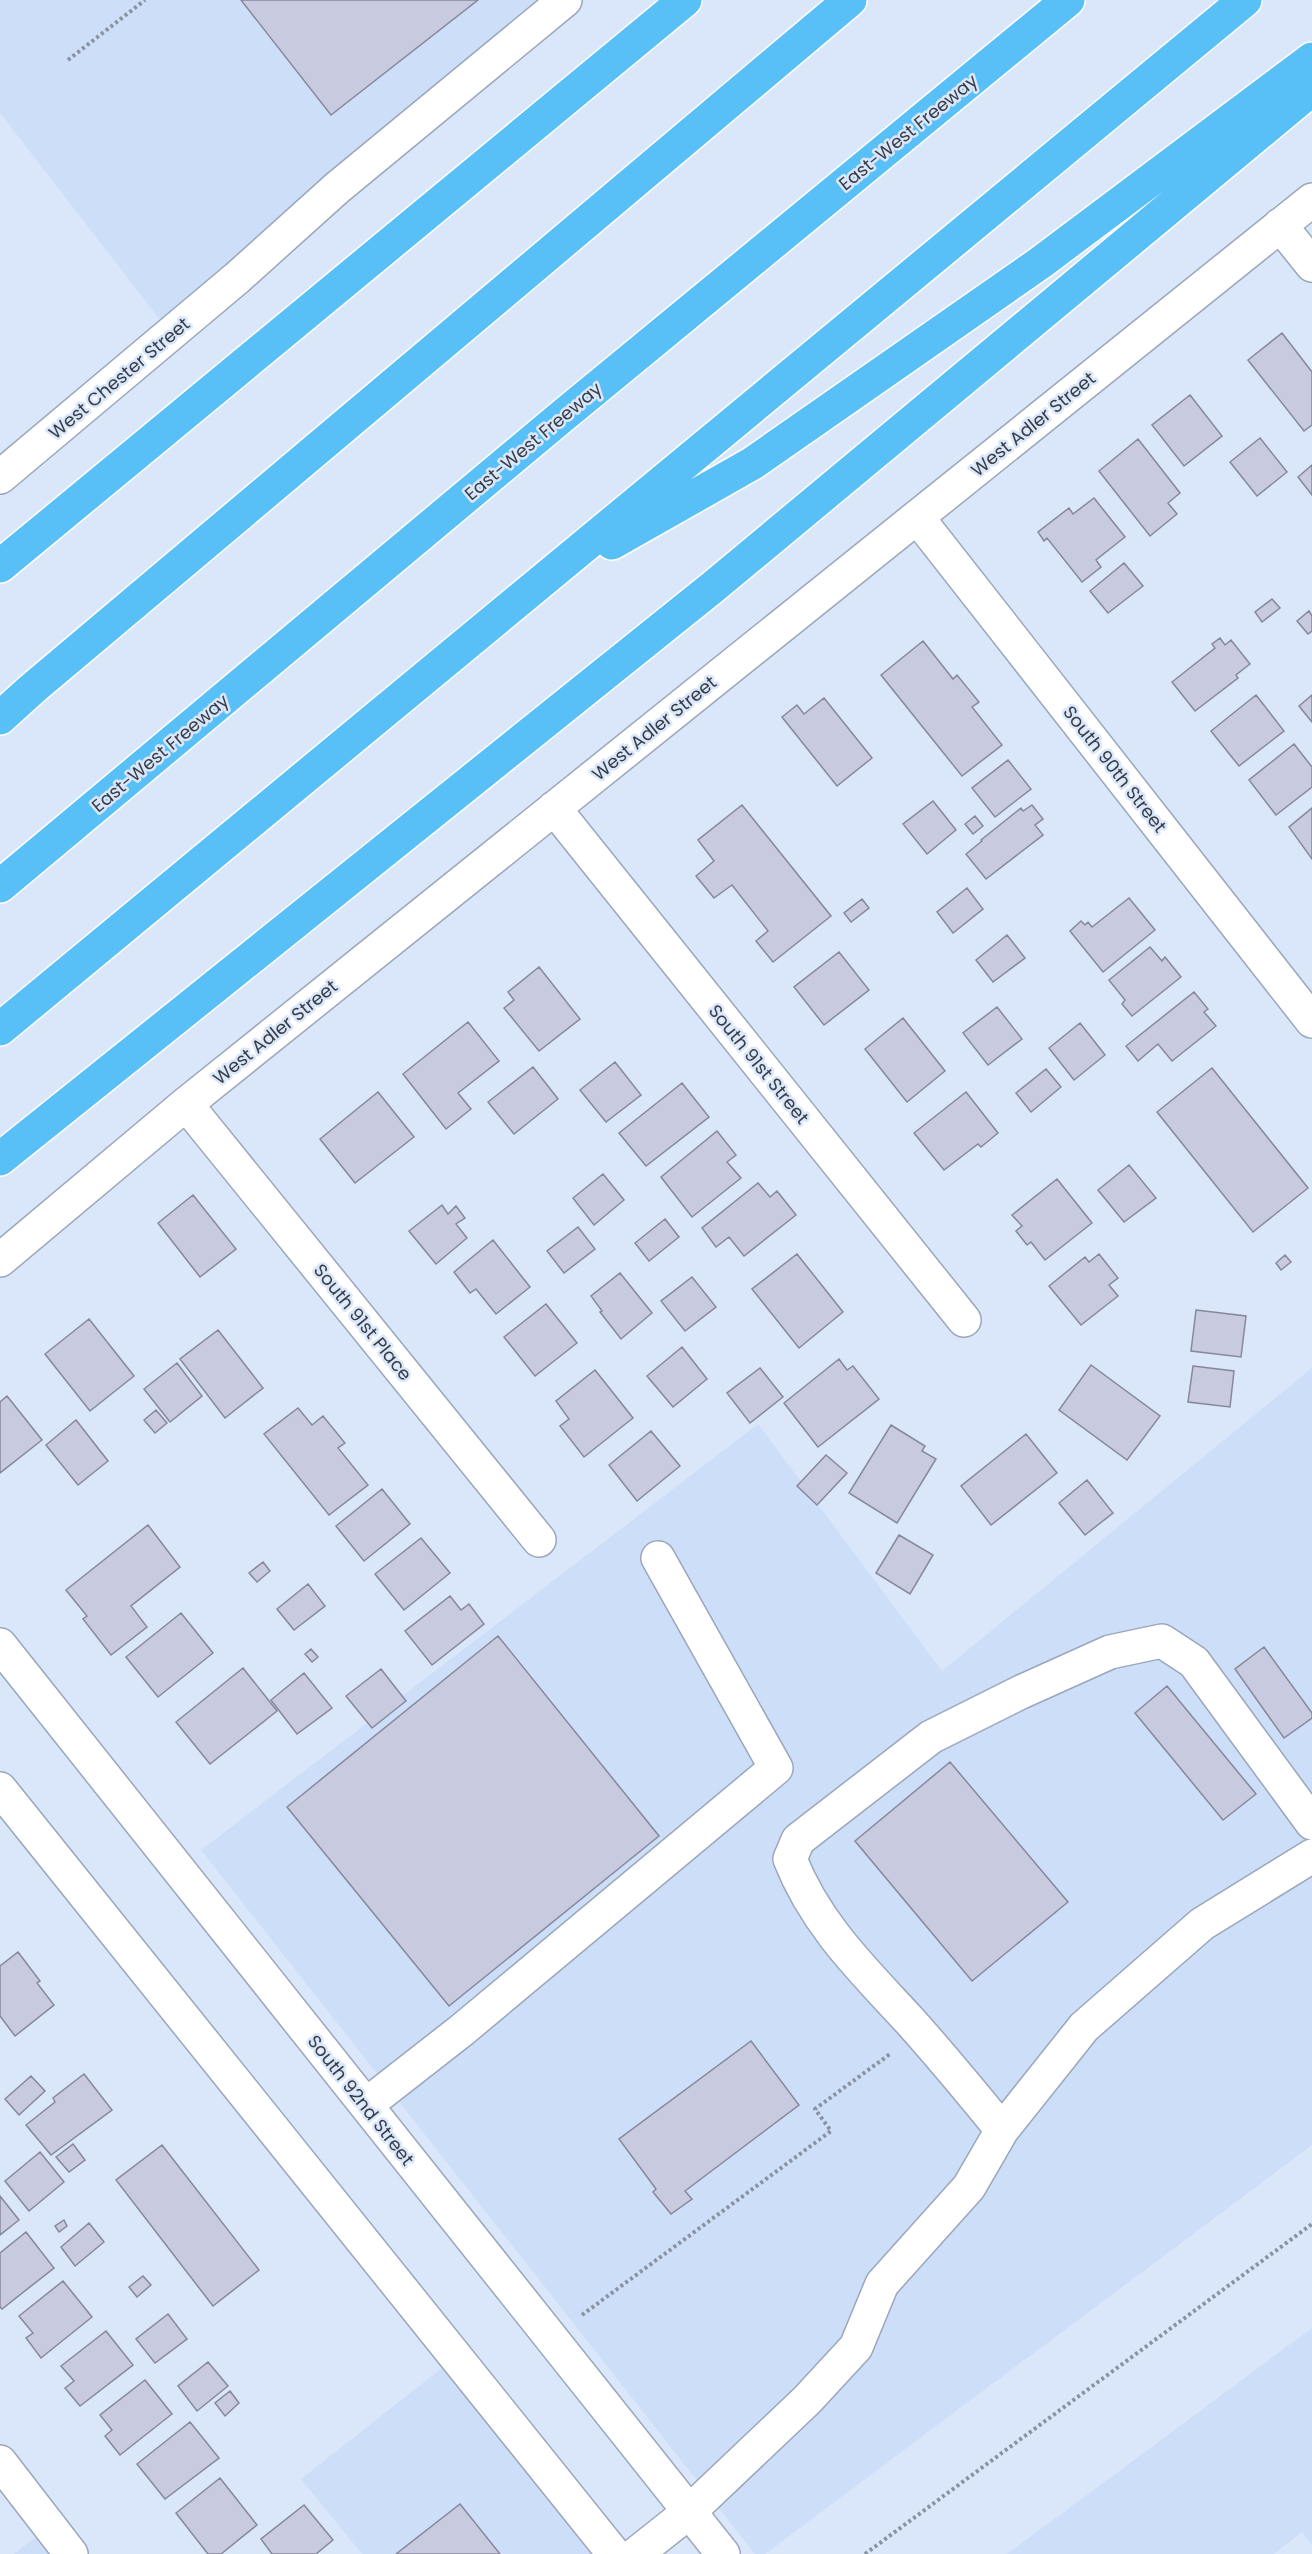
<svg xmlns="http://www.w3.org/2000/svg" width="1312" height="2554" font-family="Poppins,sans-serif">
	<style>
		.built { fill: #cddef9 }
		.building { fill: #c8cae0; stroke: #86889c; stroke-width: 1.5 }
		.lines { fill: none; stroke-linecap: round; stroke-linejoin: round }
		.minor-casing { stroke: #9aa6ba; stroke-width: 36 }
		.highway-casing { stroke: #fff; stroke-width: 36 }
		.path { stroke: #8992a0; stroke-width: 4; stroke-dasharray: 3 3; stroke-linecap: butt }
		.minor { stroke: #fff; stroke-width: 33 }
		.highway { stroke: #58c0f7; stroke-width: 33 }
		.labels { text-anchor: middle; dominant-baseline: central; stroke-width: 5; stroke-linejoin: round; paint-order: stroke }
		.street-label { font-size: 18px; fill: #383d45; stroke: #dae7fb }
	</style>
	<rect width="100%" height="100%" fill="#dae7fb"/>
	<!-- built -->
	<path class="built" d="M0,0H569L171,334L0,113Z
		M1312,1368V2145L765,2554H755L201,1850L758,1424L942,1671Z
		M1312,2328V2545L1302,2532L1274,2554H1007Z
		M456,2357L614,2554H362L301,2479Z
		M50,2526L71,2554H14Z"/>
	<!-- building -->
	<path class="building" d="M241,0H478L331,115Z
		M1282,333L1312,372V425L1304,431L1248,360Z
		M1190,395L1222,436L1184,466L1152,425Z
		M1260,438L1287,472L1257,496L1230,462Z
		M1138,439L1180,493L1168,503L1177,514L1150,536L1099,471Z
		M1312,465V495L1298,477Z
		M1094,498L1125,537L1096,560L1101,567L1082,582L1047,538L1044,541L1038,532L1069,508L1073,514Z
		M1124,563L1143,586L1108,613L1090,591Z
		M1272,599L1280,608L1262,622L1255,612Z
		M1309,611L1312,616V631L1308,634L1297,621Z
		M1220,638L1225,645L1231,640L1250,664L1236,675L1238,678L1195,711L1172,682L1215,648L1212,644Z
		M923,641L953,679L957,675L979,702L972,707L1002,745L962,776L881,675Z
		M1256,695L1284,731L1239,766L1211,731Z
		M1312,695V722L1299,706Z
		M824,698L872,758L837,786L782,717L797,705L804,714Z
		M1294,744L1312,767V787L1276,815L1249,780Z
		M1008,760L1031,789L995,817L972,788Z
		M933,801L956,830L927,854L903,824Z
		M742,805L831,916L773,962L756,941L768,931L732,885L714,898L696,876L714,861L698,840Z
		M1032,805L1043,819L1035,825L1043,835L986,879L966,854L982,841L981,840L1021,808L1023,811Z
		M1312,808V859L1289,827Z
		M975,816L983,826L973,834L965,824Z
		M967,888L983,909L953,933L937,912Z
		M1129,898L1155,930L1103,972L1070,931L1081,921L1085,925L1088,922L1092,927Z
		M862,899L869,908L851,922L844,913Z
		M1007,935L1025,958L993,982L976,960Z
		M1150,947L1162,961L1165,957L1181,977L1132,1016L1122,1004L1125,1000L1109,980Z
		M839,952L869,990L824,1025L794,987Z
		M539,967L580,1019L539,1051L504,1008L514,1000L508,992Z
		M1194,992L1208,1009L1204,1012L1216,1026L1172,1061L1158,1044L1138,1061L1126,1046Z
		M997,1007L1022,1039L988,1065L963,1033Z
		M903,1018L945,1071L907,1102L865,1049Z
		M468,1022L499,1061L458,1093L471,1109L446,1129L403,1074Z
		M1080,1023L1105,1055L1074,1080L1049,1048Z
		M615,1062L641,1095L606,1122L580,1090Z
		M533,1067L558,1099L514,1134L488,1102Z
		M1212,1068L1308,1188L1253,1232L1157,1112Z
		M1046,1069L1061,1087L1031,1112L1016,1093Z
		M682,1083L709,1117L646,1166L619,1133Z
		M378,1092L414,1137L355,1183L320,1139Z
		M966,1092L998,1133L981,1147L978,1144L944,1170L914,1133Z
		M717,1131L736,1155L727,1162L741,1178L692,1217L661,1177Z
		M1129,1165L1156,1198L1124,1222L1098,1190Z
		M603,1174L624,1200L594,1225L573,1198Z
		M1057,1179L1092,1223L1045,1260L1031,1242L1027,1245L1016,1231L1022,1226L1012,1215Z
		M758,1183L770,1197L777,1191L796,1215L744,1256L729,1237L716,1247L702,1228Z
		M193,1195L236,1249L200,1277L158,1223Z
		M442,1205L448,1214L456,1206L465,1218L456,1224L467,1238L436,1264L409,1231Z
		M665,1219L679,1237L649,1261L635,1243Z
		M578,1227L595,1249L564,1273L547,1251Z
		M493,1240L530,1287L496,1314L476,1289L470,1293L454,1272Z
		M797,1254L843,1312L799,1348L752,1289Z
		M1099,1254L1118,1278L1109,1285L1118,1296L1081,1325L1049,1286L1085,1257L1089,1262Z
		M1285,1255L1291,1262L1281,1270L1276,1263Z
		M620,1273L652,1313L621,1339L600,1312L602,1311L591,1296Z
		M692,1277L716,1307L685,1331L661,1301Z
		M546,1304L577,1343L535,1376L504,1337Z
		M1196,1310L1246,1316L1241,1357L1191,1351Z
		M89,1319L134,1376L90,1411L45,1354Z
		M218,1330L263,1388L225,1418L180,1359Z
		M682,1347L707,1379L673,1407L647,1376Z
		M839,1359L847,1370L853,1366L879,1399L818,1447L784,1403Z
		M177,1363L202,1396L170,1422L144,1389Z
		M1091,1365L1160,1416L1127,1460L1059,1410Z
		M1193,1366L1234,1371L1230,1407L1188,1402Z
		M760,1368L783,1397L750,1423L727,1393Z
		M595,1370L633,1418L584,1457L560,1426L569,1419L556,1401Z
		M7,1396L42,1440L0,1473V1402Z
		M298,1408L312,1425L323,1416L345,1443L338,1448L368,1485L329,1515L264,1434Z
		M156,1410L167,1423L155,1433L144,1420Z
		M76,1420L108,1461L78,1485L46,1445Z
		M891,1425L925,1446L922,1451L936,1459L897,1523L849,1493Z
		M651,1431L680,1466L637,1501L609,1465Z
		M1026,1434L1057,1473L991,1525L961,1486Z
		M826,1455L847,1473L817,1505L797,1486Z
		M1087,1480L1113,1513L1085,1535L1059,1503Z
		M382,1489L410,1524L364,1561L336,1526Z
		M148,1525L180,1567L131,1606L147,1627L111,1655L83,1619L87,1616L66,1590Z
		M899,1535L933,1555L910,1594L876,1573Z
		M421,1538L450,1573L404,1610L375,1574Z
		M263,1562L270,1571L257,1582L249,1573Z
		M308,1584L325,1606L294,1630L277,1609Z
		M450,1596L461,1610L469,1604L484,1624L432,1665L405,1631Z
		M181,1613L213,1653L158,1697L126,1657Z
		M498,1636L659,1836L449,2006L287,1807Z
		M1264,1647L1312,1713V1718L1284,1738L1235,1669Z
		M311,1649L318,1657L312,1662L305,1654Z
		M243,1668L277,1711L210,1764L176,1722Z
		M381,1669L406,1701L372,1728L346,1696Z
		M304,1673L332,1708L297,1734L271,1700Z
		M1167,1686L1256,1794L1223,1820L1135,1713Z
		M950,1762L1068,1902L972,1981L855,1841Z
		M18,1952L40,1981L37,1983L54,2005L15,2036L0,2016V1966Z
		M751,2041L799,2105L685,2191L692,2199L671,2214L653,2192L656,2189L619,2139Z
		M84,2074L112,2110L51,2155L26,2125L55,2102L53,2098Z
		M31,2076L45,2091L19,2115L5,2099Z
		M73,2144L85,2160L69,2172L56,2157Z
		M162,2145L259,2270L213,2306L116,2180Z
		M40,2152L64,2182L29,2211L5,2181Z
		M0,2196L19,2220L0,2235Z
		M64,2220L67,2226L59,2232L55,2226Z
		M89,2223L104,2242L75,2266L61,2247Z
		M26,2232L54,2268L2,2309L0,2307V2253Z
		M143,2276L151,2285L137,2297L129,2287Z
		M63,2281L92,2317L41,2358L26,2338L33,2333L19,2316Z
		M168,2314L187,2339L155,2363L136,2339Z
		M106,2331L133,2365L80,2406L65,2388L74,2381L61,2366Z
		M208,2362L228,2386L197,2411L178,2386Z
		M145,2380L172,2414L120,2455L105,2436L112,2430L100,2415Z
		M230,2391L239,2403L225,2416L215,2403Z
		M190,2422L219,2458L165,2499L137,2464Z
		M220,2478L257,2525L221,2554H208L176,2513Z
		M460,2504L500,2554H396Z
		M304,2505L333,2540L316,2554H272L261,2539Z"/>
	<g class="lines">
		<!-- minor casing -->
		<g class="minor-casing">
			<path id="minor" d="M1280,225L1312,265
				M0,477L237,278L337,188L565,0
				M917,517L1312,1021
				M554,808L964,1320
				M186,1104L539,1540
				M0,1260L186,1104L1312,200
				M0,1645L723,2554
				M0,1789L614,2554
				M366,2105L462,2030L776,1768L658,1558
				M1002,2130L1084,2027L1202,1924L1312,1856
				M0,2462L71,2554
				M636,2554L689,2512L807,2400L856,2347L882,2284L969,2187L1002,2130C972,2093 942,2057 910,2021C863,1970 816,1925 790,1859L798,1840L931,1737L1021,1692L1110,1652L1162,1641L1194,1662L1312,1823"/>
		</g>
		<!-- highway casing -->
		<g class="highway-casing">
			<path id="highway" d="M612,543L753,463L1040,263L1312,59
				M0,566L685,0
				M0,718L32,689L850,0
				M0,886L560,418L1068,0
				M0,1029L1245,0
				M0,1159L713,587L1312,89"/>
		</g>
		<!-- path -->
		<path class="path" d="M68,60L145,0
			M582,2315L831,2131L815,2109L890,2054
			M865,2554L1312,2224"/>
		<!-- minor -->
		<use href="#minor" class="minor"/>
		<!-- highway -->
		<use href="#highway" class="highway"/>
	</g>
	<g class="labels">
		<!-- street labels -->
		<g class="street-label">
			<text transform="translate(908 132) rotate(-39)">East-West Freeway</text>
			<text transform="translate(119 378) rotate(-40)">West Chester Street</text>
			<text transform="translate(1033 424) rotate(-39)">West Adler Street</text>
			<text transform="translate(533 441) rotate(-40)">East-West Freeway</text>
			<text transform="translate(654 728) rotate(-39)">West Adler Street</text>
			<text transform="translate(160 753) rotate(-40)">East-West Freeway</text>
			<text transform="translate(1115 769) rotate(52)">South 90th Street</text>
			<text transform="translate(275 1032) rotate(-39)">West Adler Street</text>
			<text transform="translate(759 1064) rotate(51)">South 91st Street</text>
			<text transform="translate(363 1322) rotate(51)">South 91st Place</text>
			<text transform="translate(361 2100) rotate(52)">South 92nd Street</text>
		</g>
	</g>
</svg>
